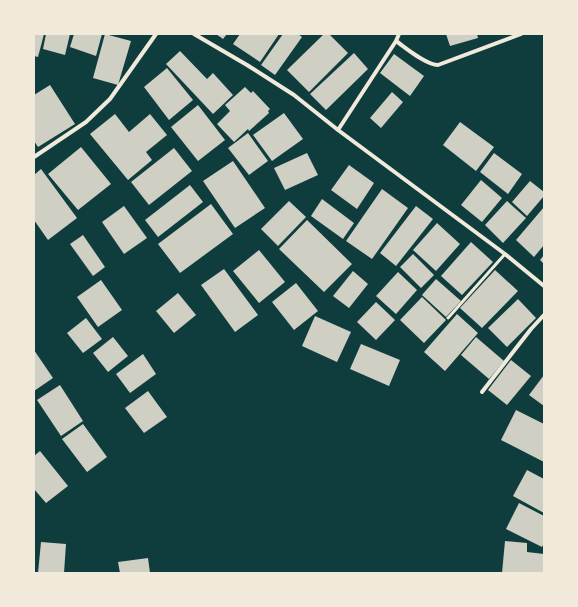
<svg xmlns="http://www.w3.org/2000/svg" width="578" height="607" font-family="Helvetica,sans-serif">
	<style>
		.building { fill: #cfcfc3 }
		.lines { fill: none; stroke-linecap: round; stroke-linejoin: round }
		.service { stroke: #f1e9da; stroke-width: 3 }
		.minor { stroke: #f1e9da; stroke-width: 4 }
	</style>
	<rect width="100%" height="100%" fill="#0f3d3e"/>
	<!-- building -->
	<path class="building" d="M34,34H44L38,57L34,56Z
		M46,34H70L65,55L43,49Z
		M74,34H102L96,56L70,47Z
		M105,34L131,41L118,85L93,78Z
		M216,34H227L223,39Z
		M240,34H279L260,62L233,44Z
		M283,34H298L302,37L275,75L261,65Z
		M324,34H329L348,53L309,92L287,70Z
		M446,34H477L478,38L450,46Z
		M180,51L207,79L213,73L233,95L213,114L166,64Z
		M354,53L368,69L326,110L310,94Z
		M394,54L424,76L410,96L380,73Z
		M167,68L193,100L169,120L144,87Z
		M50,85L75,124L38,147L34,141V95Z
		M245,87L251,93L253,91L270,109L268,111L269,113L249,131L248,129L234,142L217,124L230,111L225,105Z
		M392,92L403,102L381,128L370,118Z
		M198,105L225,140L198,161L171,127Z
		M284,113L303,139L272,161L253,135Z
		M115,114L129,132L150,114L167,135L146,152L152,160L128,180L90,134Z
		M460,122L494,147L476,171L443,145Z
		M248,133L268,161L249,175L228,148Z
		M81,147L111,184L78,210L48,174Z
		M174,148L192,171L149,205L131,182Z
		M307,153L318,175L285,190L274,168Z
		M494,153L522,174L508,194L480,172Z
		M233,161L265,208L235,228L203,181Z
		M349,165L374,183L357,209L331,190Z
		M41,169L77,218L48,240L34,220V175Z
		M481,180L502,198L482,222L461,205Z
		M530,181L544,192V196L527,216L512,202Z
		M190,185L203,202L158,237L145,220Z
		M382,189L408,208L372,259L346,241Z
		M322,199L354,223L343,239L311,216Z
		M289,201L306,217L278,246L261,229Z
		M507,201L526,218L503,243L485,225Z
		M211,204L233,234L180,273L158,244Z
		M124,206L147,238L124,254L102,222Z
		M416,206L433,219L396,266L380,253Z
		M544,207V245L534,257L516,240Z
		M307,220L352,264L324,292L279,249Z
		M437,223L460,244L436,271L413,250Z
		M83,235L105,267L93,276L70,244Z
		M471,242L493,262L462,295L441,276Z
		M259,250L285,282L259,303L233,271Z
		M413,254L434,275L421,288L400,267Z
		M544,255V264L540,260Z
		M224,269L258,315L235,332L201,285Z
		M495,270L518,291L482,328L460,308Z
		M353,271L368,284L349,308L333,296Z
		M398,272L417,290L396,314L376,296Z
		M436,279L461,301L446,317L422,295Z
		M101,280L122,310L98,327L77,297Z
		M296,283L318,311L294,330L272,302Z
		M178,293L196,315L174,333L156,311Z
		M422,297L446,320L424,343L400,320Z
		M518,299L536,318L507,347L488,328Z
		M376,302L395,320L376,340L357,322Z
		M457,314L478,333L445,371L424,352Z
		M315,316L351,332L337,362L302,346Z
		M86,318L102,339L83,353L67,333Z
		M113,337L128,356L108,372L93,353Z
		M476,337L504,361L489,379L461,355Z
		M361,344L400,360L389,386L350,369Z
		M34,350L53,378L34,391Z
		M143,354L156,374L130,393L116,374Z
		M511,360L531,376L507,405L488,390Z
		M544,375V406L529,395Z
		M60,385L83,421L61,436L37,400Z
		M148,391L167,417L144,433L125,408Z
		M516,410L544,424V462L501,440Z
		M83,424L107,457L87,472L62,439Z
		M40,451L68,486L46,503L34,489V456Z
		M527,470L544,479V513L513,496Z
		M519,503L544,516V543L542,547L506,529Z
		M505,541L527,543V552L544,554V573H502Z
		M41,542L66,544L64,573H38Z
		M148,558L150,573H120L118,562Z"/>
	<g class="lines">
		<!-- service -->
		<path class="service" d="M448,318L505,254"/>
		<!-- minor -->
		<path class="minor" d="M194,34L247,65L294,95L338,130L505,254L544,286
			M396,41C406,48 426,65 438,65L521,34
			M338,130L396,41L399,34
			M34,157L86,122L110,99L156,34
			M482,392L531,329L544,315"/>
	</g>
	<!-- border -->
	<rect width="578" height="607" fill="none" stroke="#f1e9da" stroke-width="70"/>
</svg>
